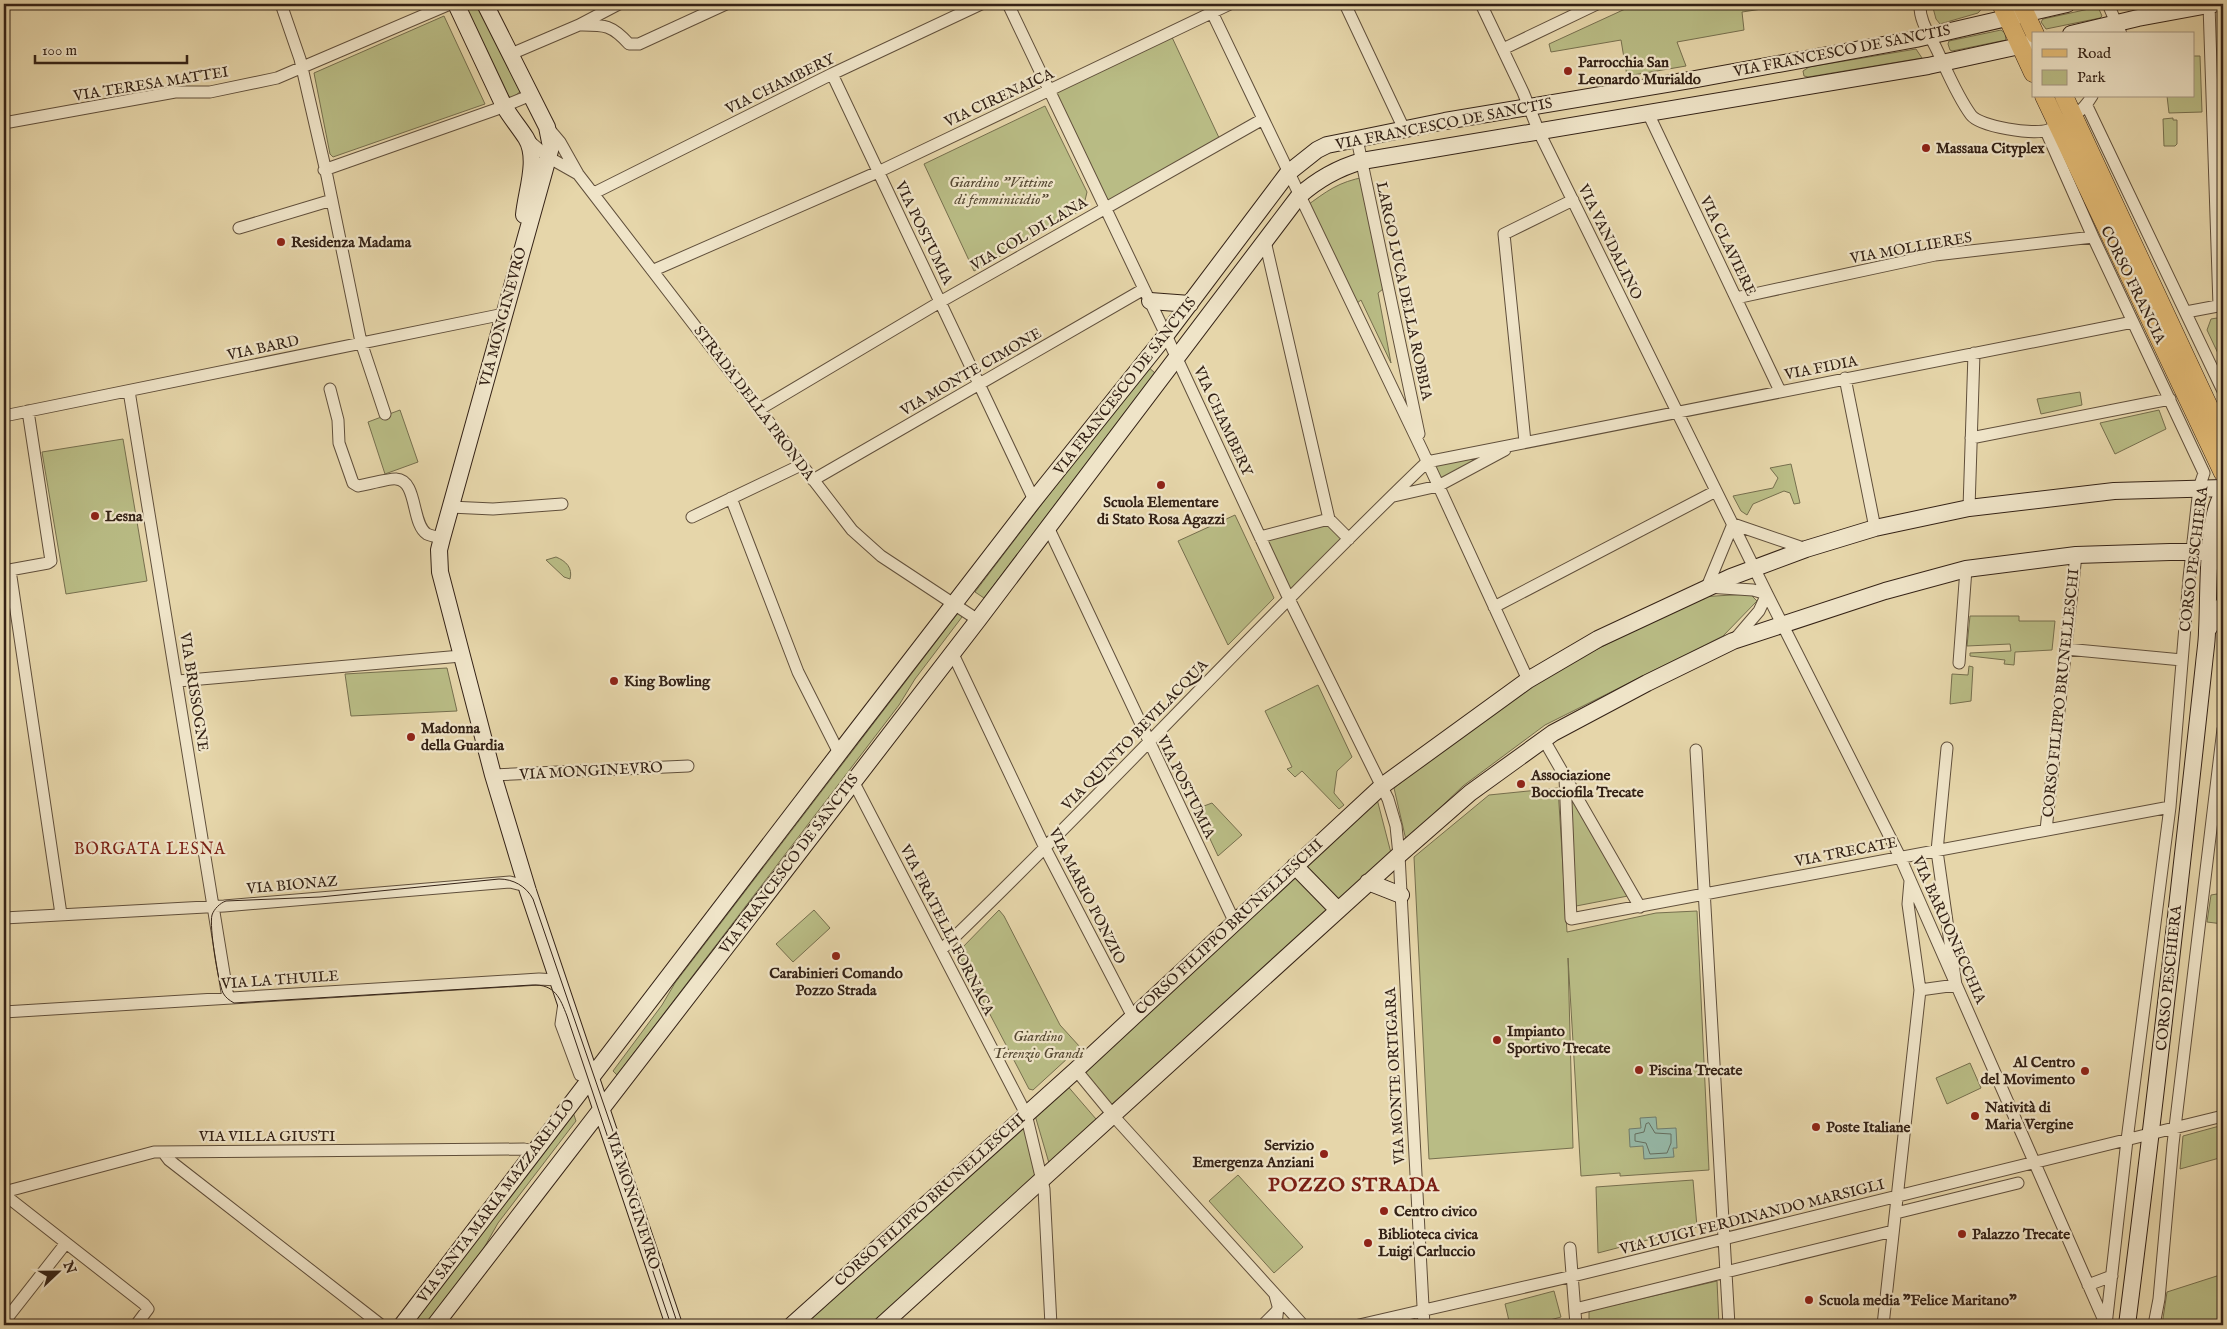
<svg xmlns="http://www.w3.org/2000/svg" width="2227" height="1329" font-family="'IM FELL English',serif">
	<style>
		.green { fill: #b9bc85; stroke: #766f4e }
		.water { fill: #96b9a8; stroke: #6f7d6e }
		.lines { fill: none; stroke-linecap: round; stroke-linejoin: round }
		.shore { stroke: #656e5f; stroke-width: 1 }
		.street-casing { stroke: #604f3b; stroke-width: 13 }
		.secondary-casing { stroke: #342216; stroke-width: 18 }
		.primary-casing { stroke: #342216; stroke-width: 19 }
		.street { stroke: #efe4c8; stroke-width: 11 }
		.secondary { stroke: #efe4c8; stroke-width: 16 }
		.primary { stroke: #e3bb75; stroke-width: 18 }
		.tram { stroke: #342216; stroke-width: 1 }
		.poi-dot { fill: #8f2418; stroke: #efe4c8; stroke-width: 2 }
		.labels { text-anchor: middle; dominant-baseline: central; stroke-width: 4.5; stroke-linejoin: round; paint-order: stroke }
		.street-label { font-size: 15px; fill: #342216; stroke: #efe4c8 }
		.poi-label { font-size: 15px; font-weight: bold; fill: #342216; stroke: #efe4c8; text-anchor: start }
		.park-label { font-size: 15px; font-style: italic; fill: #554832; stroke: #efe4c8 }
		.neighbourhood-label { font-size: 16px; letter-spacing: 1px; fill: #7a1f14; stroke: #efe4c8 }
		.district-label { font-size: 20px; font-weight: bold; letter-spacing: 1px; fill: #7a1f14; stroke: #efe4c8 }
	</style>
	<rect width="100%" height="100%" fill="#e6d6aa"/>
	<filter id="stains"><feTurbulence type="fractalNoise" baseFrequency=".004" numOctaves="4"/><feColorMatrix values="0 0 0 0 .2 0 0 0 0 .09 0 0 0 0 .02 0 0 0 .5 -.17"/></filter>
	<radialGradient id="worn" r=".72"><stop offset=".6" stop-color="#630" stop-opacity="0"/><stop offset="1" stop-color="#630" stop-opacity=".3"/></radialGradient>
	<!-- green -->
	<path class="green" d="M469,4H479L521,91L512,98L508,96L465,10Z
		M1636,4H1795L1742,12L1744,30L1677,42L1686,66L1627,76L1621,40L1551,52L1549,44Z
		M1932,4H1986L1978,13L1940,24L1936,19Z
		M2098,7L2102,16L2100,18L2046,29L2041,22L2043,19Z
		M444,16L485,104L333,157L330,154L314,73Z
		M2001,30L2005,33L2006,40L1952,51L1950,50L1948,44L1949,41Z
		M1170,33L1221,142L1105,208L1050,91Z
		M1916,49L1922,58L1808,77L1804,76L1803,71L1809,67Z
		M2193,56H2200L2202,112L2169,113L2167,96H2193Z
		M1045,106L1087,192L1083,209L974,271L924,164Z
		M2173,118V120H2177V144L2175,146H2164L2163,119Z
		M1365,177L1388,285L1378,293L1391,363L1361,300L1352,307L1305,207C1327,191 1338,182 1365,177Z
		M2223,317V364L2207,330L2211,319Z
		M1147,366L1155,373L984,598L975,592Z
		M2080,392L2082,405L2041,414L2037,399Z
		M400,410L418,462L385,474L368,422Z
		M2159,410L2166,429L2115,454L2100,423Z
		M123,439L147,581L66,594L42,452Z
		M1483,451L1486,460L1438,486L1427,462Z
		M1791,464L1800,503L1794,504L1790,493L1784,491L1753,504L1747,515L1741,511L1733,496L1773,488L1778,478L1770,468Z
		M1235,515L1274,598L1228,645L1178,541Z
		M1329,519L1349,539L1289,599L1260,537Z
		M556,557C566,561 573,568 570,579L564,577L546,560Z
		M1750,594L1757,601L1723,636L1545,725L1463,786L1406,840L1394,788L1526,686L1698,597Z
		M958,613L962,617L915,679L899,705L617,1075L613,1071L662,1005L675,983Z
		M1970,616H2019V621H2055L2052,650L2015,652L2014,665L2004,664L2005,660L1970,656V653L2011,651L2010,644L1967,646Z
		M1969,666L1973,667L1971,701L1950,704L1952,674L1968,675Z
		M447,668L457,711L351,716L345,674Z
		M1318,685L1352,757L1337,771L1334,793L1344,805L1339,809L1302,771L1295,777L1287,769L1292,767L1265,711Z
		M1563,779L1633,895L1571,907Z
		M1558,788L1567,932L1656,913L1697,911L1709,1170L1620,1176V1173L1581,1176L1568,958L1573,1148L1429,1159L1414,857L1489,795Z
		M1377,799L1391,853L1111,1105L1082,1074Z
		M1212,803L1242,835L1218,856L1196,809Z
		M2223,893V924L2207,922L2211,895Z
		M814,910L830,928L793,962L776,944Z
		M999,910L1004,916L1060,1025L1080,1047L1033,1090L1029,1089L959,955L960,950Z
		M1970,1063L1981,1088L1947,1104L1936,1078Z
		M1065,1083L1096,1119L1049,1163L1034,1112Z
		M573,1112L576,1121L498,1223L481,1253L425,1325H409Z
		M1024,1123L1035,1176L871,1325H799Z
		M2223,1125V1157L2180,1169L2183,1136Z
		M1238,1175L1303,1247L1274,1273L1209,1201Z
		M1693,1180L1697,1227L1598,1253L1596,1187Z
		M2223,1274V1325H2162L2167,1292Z
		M1717,1281L1719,1325H1589V1311Z
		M1554,1291L1561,1317L1532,1325H1510L1505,1304Z"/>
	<!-- water -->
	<path class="water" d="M1656,1117L1657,1129L1676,1128L1677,1148H1673L1674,1157L1644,1159L1643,1146L1630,1147L1629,1129L1641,1128L1640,1118Z"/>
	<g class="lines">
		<!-- shore -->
		<path class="shore" d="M1649,1123L1655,1133L1671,1134V1143L1667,1153L1650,1154L1646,1143L1635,1141V1134L1644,1132L1646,1124Z"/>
		<!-- street casing -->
		<g class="street-casing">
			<path id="street" d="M281,4L300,59L327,176L361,342L385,414
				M619,4L579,25C604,25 611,24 629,44H639L726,4
				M1008,4L1166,335L1289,599L1388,799L1396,826L1399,855L1424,1325
				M1208,4L1422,450L1528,680
				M1345,4L1404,129
				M1481,4L1523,92L1539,132L1767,594L1900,857L2106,1325
				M1920,4C1919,21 1930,35 1937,50C1947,71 1957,96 1971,115C1980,127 2034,135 2048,130C2067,123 2082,113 2092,96
				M2108,4L2121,34
				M2209,5L2219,306
				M1503,49L1597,4
				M511,54L579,25
				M832,74L1034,500
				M2087,106L2223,391
				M1648,113L1780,391
				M4,123L175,92H210L277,78L450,4
				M549,129L560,142L578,174L852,530L881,556L978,620
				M2046,131L2093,237L2204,473L2199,488L2189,578L2170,807L2127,1140L2106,1325
				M1357,139L1419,434
				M528,140L548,157L578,174
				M324,170L497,109L531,95
				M594,193L832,74L981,4
				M239,228L332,200
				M1265,241L1329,519L1349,539
				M654,270L878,172L1230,4
				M1736,298L1935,255L2093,237
				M2186,312L2223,305
				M1845,378L1875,528
				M330,389L338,420L339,443L353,483L358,486C365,485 391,478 396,479C418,480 411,524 427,534C431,536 437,537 442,538
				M129,391L228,998
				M760,409L940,302L1263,119
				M4,416L504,314
				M1971,438L2170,399
				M1525,442L1504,234L1573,200
				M1427,462L2133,322
				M813,480L1144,289
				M1394,496L1438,486L1505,450
				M731,498L798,672L839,753
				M450,507L493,509L562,504
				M1969,508L1974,353
				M692,517L801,465
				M1733,524L1707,587L1753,590L1767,594
				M1733,524L1806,549
				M1048,527L1235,923
				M1260,537L1329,519
				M10,570L61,914
				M4,571L48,563L51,561L28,411
				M1494,607L1716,491
				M1735,639L1759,611L1767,594
				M2066,649L2182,660
				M952,652L1045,848L1133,1017
				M1959,663L1966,569
				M178,681L461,656
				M1544,740L1640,907
				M1696,750L1729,1325
				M493,775L688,766
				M1565,778L1571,919L2170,807
				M853,781L1026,1114L1044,1189L1051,1325
				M2046,830L2076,555
				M1910,881L1908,904L1920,990L1956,985L1937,851L1947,748
				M4,918L224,906L510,882L526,886L530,891
				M941,950C1107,791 1261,621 1427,462
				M564,1003L561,1024L580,1075L591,1078
				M4,1012L539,979L558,980
				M1076,1070L1118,1121L1303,1325
				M163,1152L169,1160L381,1325
				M5,1191L10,1199L144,1304L148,1309L136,1325
				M4,1192L154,1152L524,1149L534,1151
				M1896,1213L2018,1183
				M1570,1248L1576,1325
				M2088,1285L2112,1276
				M1275,1295L1278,1306L1276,1325
				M1575,1309L1893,1231
				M4,1322L66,1243
				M1263,1325L1277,1311
				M1359,1325L1573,1276L2223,1116
				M1883,1325L1920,990
				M2154,1325L2159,1299L2173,1144L2223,729"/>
		</g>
		<!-- secondary casing -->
		<g class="secondary-casing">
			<path id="secondary" d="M456,4L504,106C511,118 519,127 526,138C539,159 526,192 524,215
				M485,4L547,127L551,147L442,538L439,550L440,572L493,775L528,891L674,1325
				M2071,34L2138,18L2214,4
				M1150,301L1190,304
				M2207,631L2223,605
				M1295,866L1338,910
				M1368,882L1401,895
				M402,1325L853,735L1034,500L1166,335L1288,173L1317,150L1327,145L1357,139L1445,121L1696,79L1916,39L2067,4
				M435,1325L978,620L1299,196C1318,179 1338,168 1362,161L1928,66L2033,43
				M792,1325L1076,1070L1382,786L1528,680L1598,639L1731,577L1806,549L1875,528L1969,508L2114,491L2223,488
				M882,1325L1399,855L1470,793L1553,733L1647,683L1733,641L1885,591L1966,569L2076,555L2170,552H2223
				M2127,1325C2155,1105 2180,885 2204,664C2205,653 2207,642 2207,631C2209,603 2206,513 2223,495"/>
		</g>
		<!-- primary casing -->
		<g class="primary-casing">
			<path id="primary" d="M2001,4L2033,73
				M2021,4L2035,34
				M2044,96L2223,473
				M2064,96L2223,437"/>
		</g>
		<!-- street -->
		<use href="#street" class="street"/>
		<!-- secondary -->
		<use href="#secondary" class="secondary"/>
		<!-- primary -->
		<use href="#primary" class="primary"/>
		<!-- tram -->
		<path class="tram" d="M671,1325L567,1016C560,998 555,984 532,985L234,1003C229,1000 226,998 223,993C218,982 209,926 212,915C214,909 220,903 226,901L320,897L499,879C513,879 526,886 533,899L617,1143L678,1325"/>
	</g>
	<!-- markers -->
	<g class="poi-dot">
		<circle cx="1568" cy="71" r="5"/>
		<circle cx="1926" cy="148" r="5"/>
		<circle cx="281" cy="242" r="5"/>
		<circle cx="1161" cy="485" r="5"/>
		<circle cx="95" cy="516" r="5"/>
		<circle cx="614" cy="681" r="5"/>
		<circle cx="411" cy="737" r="5"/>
		<circle cx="1521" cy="784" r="5"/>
		<circle cx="836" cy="956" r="5"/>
		<circle cx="1497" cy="1040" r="5"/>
		<circle cx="1639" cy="1070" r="5"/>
		<circle cx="2085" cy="1071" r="5"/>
		<circle cx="1975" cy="1116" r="5"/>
		<circle cx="1816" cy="1127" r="5"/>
		<circle cx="1324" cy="1154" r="5"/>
		<circle cx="1384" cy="1211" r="5"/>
		<circle cx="1962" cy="1234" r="5"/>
		<circle cx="1368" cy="1243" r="5"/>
		<circle cx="1809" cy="1300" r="5"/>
	</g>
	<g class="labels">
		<!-- street labels -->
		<g class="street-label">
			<text transform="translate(1842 51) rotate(-11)">VIA FRANCESCO DE SANCTIS</text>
			<text transform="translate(151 84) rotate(-9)">VIA TERESA MATTEI</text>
			<text transform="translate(780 84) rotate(-26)">VIA CHAMBERY</text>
			<text transform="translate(999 98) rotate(-25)">VIA CIRENAICA</text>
			<text transform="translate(1444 124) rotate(-11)">VIA FRANCESCO DE SANCTIS</text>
			<text transform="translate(924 233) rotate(64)">VIA POSTUMIA</text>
			<text transform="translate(1029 234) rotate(-30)">VIA COL DI LANA</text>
			<text transform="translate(1610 242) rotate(64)">VIA VANDALINO</text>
			<text transform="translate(1728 246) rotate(64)">VIA CLAVIERE</text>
			<text transform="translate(1911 248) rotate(-10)">VIA MOLLIERES</text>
			<text transform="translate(2133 285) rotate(64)">CORSO FRANCIA</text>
			<text transform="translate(1404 291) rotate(78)">LARGO LUCA DELLA ROBBIA</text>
			<text transform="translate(503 317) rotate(-75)">VIA MONGINEVRO</text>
			<text transform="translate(263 348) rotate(-12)">VIA BARD</text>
			<text transform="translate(1821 368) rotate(-11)">VIA FIDIA</text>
			<text transform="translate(971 372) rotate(-30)">VIA MONTE CIMONE</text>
			<text transform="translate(1125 386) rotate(-52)">VIA FRANCESCO DE SANCTIS</text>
			<text transform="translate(754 403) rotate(53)">STRADA DELLA PRONDA</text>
			<text transform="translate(1223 421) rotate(65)">VIA CHAMBERY</text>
			<text transform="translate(2194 559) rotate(-83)">CORSO PESCHIERA</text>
			<text transform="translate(194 692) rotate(81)">VIA BRISSOGNE</text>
			<text transform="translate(2061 693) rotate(-84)">CORSO FILIPPO BRUNELLESCHI</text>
			<text transform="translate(1135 735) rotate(-46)">VIA QUINTO BEVILACQUA</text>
			<text transform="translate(591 771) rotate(-3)">VIA MONGINEVRO</text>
			<text transform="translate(1186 787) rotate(64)">VIA POSTUMIA</text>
			<text transform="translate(1846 852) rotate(-11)">VIA TRECATE</text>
			<text transform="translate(789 864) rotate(-53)">VIA FRANCESCO DE SANCTIS</text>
			<text transform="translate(292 885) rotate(-5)">VIA BIONAZ</text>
			<text transform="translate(1087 896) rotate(63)">VIA MARIO PONZIO</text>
			<text transform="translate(1229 927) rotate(-43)">CORSO FILIPPO BRUNELLESCHI</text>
			<text transform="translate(947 930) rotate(63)">VIA FRATELLI FORNACA</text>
			<text transform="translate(1949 930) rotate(66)">VIA BARDONECCHIA</text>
			<text transform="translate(2169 978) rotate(-84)">CORSO PESCHIERA</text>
			<text transform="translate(280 980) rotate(-4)">VIA LA THUILE</text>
			<text transform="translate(1395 1076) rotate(-93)">VIA MONTE ORTIGARA</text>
			<text x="267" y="1136">VIA VILLA GIUSTI</text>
			<text transform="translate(930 1200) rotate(-42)">CORSO FILIPPO BRUNELLESCHI</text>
			<text transform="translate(496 1201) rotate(-53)">VIA SANTA MARIA MAZZARELLO</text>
			<text transform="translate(633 1201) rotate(72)">VIA MONGINEVRO</text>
			<text transform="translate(1752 1217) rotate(-14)">VIA LUIGI FERDINANDO MARSIGLI</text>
		</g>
		<!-- poi labels -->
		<g class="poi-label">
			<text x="1578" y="62">Parrocchia San<tspan x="1578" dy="17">Leonardo Murialdo</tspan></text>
			<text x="1936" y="148">Massaua Cityplex</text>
			<text x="291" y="242">Residenza Madama</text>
			<text x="1161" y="502" text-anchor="middle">Scuola Elementare<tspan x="1161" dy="17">di Stato Rosa Agazzi</tspan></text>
			<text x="105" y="516">Lesna</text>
			<text x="624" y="681">King Bowling</text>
			<text x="421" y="728">Madonna<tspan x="421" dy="17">della Guardia</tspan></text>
			<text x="1531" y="775">Associazione<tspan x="1531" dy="17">Bocciofila Trecate</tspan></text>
			<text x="836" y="973" text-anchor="middle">Carabinieri Comando<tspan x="836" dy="17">Pozzo Strada</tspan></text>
			<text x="1507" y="1031">Impianto<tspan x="1507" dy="17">Sportivo Trecate</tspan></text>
			<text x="2075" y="1062" text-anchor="end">Al Centro<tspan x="2075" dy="17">del Movimento</tspan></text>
			<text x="1649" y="1070">Piscina Trecate</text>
			<text x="1985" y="1107">Natività di<tspan x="1985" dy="17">Maria Vergine</tspan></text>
			<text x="1826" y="1127">Poste Italiane</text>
			<text x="1314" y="1145" text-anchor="end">Servizio<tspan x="1314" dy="17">Emergenza Anziani</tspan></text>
			<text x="1394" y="1211">Centro civico</text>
			<text x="1378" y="1234">Biblioteca civica<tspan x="1378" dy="17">Luigi Carluccio</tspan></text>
			<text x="1972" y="1234">Palazzo Trecate</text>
			<text x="1819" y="1300">Scuola media "Felice Maritano"</text>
		</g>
		<!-- park labels -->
		<g class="park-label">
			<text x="1001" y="182">Giardino "Vittime<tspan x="1001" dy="17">di femminicidio"</tspan></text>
			<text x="1038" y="1036">Giardino<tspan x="1038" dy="17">Terenzio Grandi</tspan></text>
		</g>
		<!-- neighbourhood labels -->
		<g class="neighbourhood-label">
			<text x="150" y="850">BORGATA LESNA</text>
		</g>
		<!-- district labels -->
		<g class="district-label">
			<text x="1354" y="1185">POZZO STRADA</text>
		</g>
	</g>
	<!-- margin -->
	<rect width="2227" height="1329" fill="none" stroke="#e6d6aa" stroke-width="20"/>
	<rect x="5" y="5" width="2217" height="1319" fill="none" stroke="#342216" stroke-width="2.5"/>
	<rect x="10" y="10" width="2207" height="1309" fill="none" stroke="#342216"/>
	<!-- legend -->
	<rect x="2032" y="32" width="162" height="65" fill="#efe4c8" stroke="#a49681"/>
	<rect x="2042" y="49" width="25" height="8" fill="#e3bb75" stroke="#a49681"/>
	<text x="2077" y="58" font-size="15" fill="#342216">Road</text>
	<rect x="2042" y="70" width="25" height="15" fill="#b9bc85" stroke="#a49681"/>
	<text x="2077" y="82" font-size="15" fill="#342216">Park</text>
	<!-- north arrow -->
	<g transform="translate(58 1272) rotate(68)" stroke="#efe4c8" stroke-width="4" paint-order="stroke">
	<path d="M0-4L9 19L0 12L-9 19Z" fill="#342216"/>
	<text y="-8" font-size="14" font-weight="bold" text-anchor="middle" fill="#342216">N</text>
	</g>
	<!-- scale -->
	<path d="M35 55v8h152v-8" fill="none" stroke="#342216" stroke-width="2.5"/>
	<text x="42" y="55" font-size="15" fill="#342216" stroke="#efe4c8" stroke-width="4" paint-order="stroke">100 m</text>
	<rect width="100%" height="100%" filter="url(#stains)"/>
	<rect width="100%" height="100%" fill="url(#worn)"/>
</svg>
